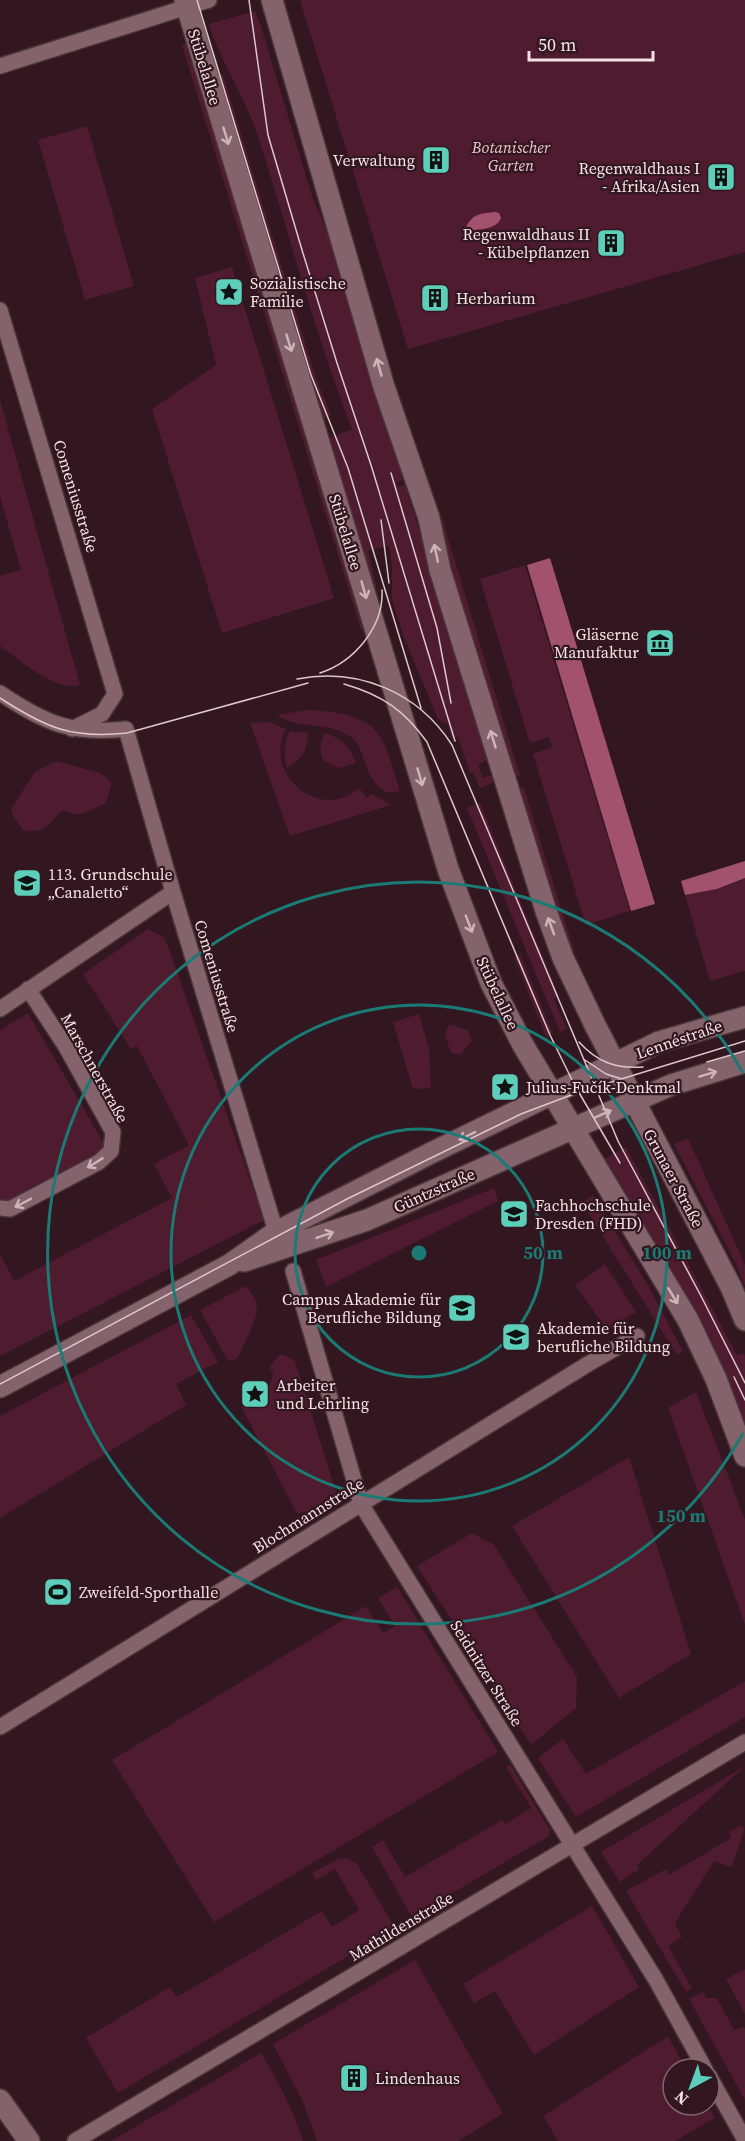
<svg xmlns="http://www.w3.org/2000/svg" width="745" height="2141" font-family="'Source Serif 4',serif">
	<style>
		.green { fill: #4f1b2e }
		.water { fill: #a3526d }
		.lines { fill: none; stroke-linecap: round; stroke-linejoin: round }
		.minor-casing { stroke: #49343a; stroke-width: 18 }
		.secondary-casing { stroke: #49343a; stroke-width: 24 }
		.minor { stroke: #85636d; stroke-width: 15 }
		.secondary { stroke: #85636d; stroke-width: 21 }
		.tram { stroke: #dcc7cc; stroke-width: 1.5 }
		.oneway { stroke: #ceb5bc }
		.ring { fill: none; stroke: #1a7b74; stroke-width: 3 }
		.labels { text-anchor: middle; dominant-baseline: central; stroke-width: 4.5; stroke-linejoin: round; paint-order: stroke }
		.street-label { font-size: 16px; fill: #f5e1e6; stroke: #321720 }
		.park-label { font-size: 16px; font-style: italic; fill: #f1c2cf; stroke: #321720 }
		.poi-label { font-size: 16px; fill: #f5e1e6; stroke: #321720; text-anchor: start }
		.centre { fill: #1a7b74; stroke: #321720; stroke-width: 3 }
		.ring-label { font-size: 18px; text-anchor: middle; font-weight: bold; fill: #1a7b74; stroke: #321720; stroke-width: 4.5; stroke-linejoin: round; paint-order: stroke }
	</style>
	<rect width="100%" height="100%" fill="#321720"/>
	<!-- green -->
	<path class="green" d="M300,0H745V252L408,349Z
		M255,11L260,23L312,196L339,259L383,417L403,480L396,482L398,487L405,485L490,759L478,764L483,778L495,774L497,781L480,788L473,772L470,773L458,737L452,738L448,725L438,719L403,635L392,600V569L389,546L368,550L376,585V603L327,441L331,437L352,429C314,332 289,232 257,133C244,95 220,62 209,24Z
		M186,43L365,628L361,630L182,45Z
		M223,75L316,378L331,415L320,420L216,77Z
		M87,126L134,286L85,300L38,140Z
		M232,267L334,598L222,633L152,409L216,365L195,278Z
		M0,400L80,685C55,692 20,660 0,646V576L21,570L0,496Z
		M441,515L520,776L514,777C487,691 453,605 441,515Z
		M525,565L630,911L586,925L533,754L552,747L549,737L530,743L480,579Z
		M306,710C331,711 367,713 381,738C390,753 394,774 400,791L388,793C360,778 368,749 351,737C327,720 301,731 277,715Z
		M269,722L286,729C284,733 282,738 281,743C275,777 309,808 343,798C348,796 354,791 359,788L367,798L372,794L391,805L290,836L250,723Z
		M289,731L308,733C307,752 303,758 287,768C283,756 285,743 289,731Z
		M325,733C344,740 348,744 356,763L338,768L323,760C319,749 320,743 325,733Z
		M56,761L101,773L112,783L106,803C98,806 88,813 79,814C74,815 69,811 64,811C54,812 50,837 23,830L13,816L11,809L35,772Z
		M524,788L575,954L577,968L558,918L519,789Z
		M480,803L559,996L554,999L567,1029L560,1032L467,808Z
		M745,878V971L710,981L685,895L717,889Z
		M148,929L165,938L264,1220L0,1356V1254L14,1281L172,1198L154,1164L189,1145L137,1046L131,1049L83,974Z
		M520,954L553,1034L546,1037L514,957Z
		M28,1013L106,1147L8,1204L0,1202V1030Z
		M419,1014L429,1049L431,1088L413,1089L393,1022Z
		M449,1024L468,1030L472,1041L460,1055L451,1053L445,1035Z
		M688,1138L745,1265V1286L735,1262L674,1144Z
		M626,1147L737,1355L744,1353L745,1356V1430L601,1161Z
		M494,1188L498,1201L326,1287L316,1260Z
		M593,1195L649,1287L683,1351L677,1355L582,1203Z
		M605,1264L636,1312L607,1330L575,1285Z
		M246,1286C250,1291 255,1297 256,1303C260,1318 243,1345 237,1359L228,1361L200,1310Z
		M191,1315L218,1362L176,1384L186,1405L0,1518V1416Z
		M279,1355H285L295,1361L336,1492C328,1508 313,1510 297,1514L241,1406L248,1402L256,1391L261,1395C268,1388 272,1382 273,1372L269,1368Z
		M696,1392L745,1520V1625L668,1408Z
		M629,1457L691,1654L619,1698L512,1526Z
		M472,1533L494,1545L577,1677L576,1708L531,1745L417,1566Z
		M397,1587L498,1752L214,1922L112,1760L366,1606L383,1633L395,1626L378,1598Z
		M745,1681V1717L576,1817L538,1758L563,1739L586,1774Z
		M510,1764L550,1830L549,1836L412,1917L372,1847L383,1840L405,1877L502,1820L505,1824L531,1808L506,1767Z
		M745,1766L637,1865L639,1869L620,1882L601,1852Z
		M742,1825L744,1830L732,1867L714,1861L675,1923L682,1937L668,1946L692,1988L686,1992L626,1891L666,1869L669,1875L731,1838L729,1832Z
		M347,1858L357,1864L395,1928L118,2093L86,2038L170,1987L177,1997L322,1911L332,1927L359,1910L335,1869L316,1880L312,1873L338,1859Z
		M592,1906L639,1987L534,2055L495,1991L474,2003L463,1984Z
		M415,1960L503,2113L459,2141H317L303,2102L273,2044Z
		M745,1969V2014L726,1979Z
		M703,1992L706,1998H717L734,2030L744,2027L745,2029V2100L689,1999Z
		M668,2036L686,2069H673V2105H707L715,2118L675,2141H558L543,2116Z
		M261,2053C278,2081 293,2109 303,2141H111Z"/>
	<!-- water -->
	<path class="water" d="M495,212L499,213L501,218C496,231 476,229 464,231C472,214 477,214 495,212Z
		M550,558L655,904L631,911L527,565Z
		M745,861V878L717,889L685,895L681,881Z"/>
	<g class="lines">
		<!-- minor casing -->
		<g class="minor-casing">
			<path id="minor" d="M0,66L209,0
				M0,310L115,694L102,714L72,729
				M0,693C44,723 72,735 126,729L173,892L276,1232
				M0,1009L173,892
				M0,1208L10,1209L99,1162L111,1151L113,1132L66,1047L28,989
				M293,1271L361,1504L620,1922L656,1980L705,2069
				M0,1727L588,1364L637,1336
				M709,2076L745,2140
				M75,2141L745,1742"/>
		</g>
		<!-- secondary casing -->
		<g class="secondary-casing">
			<path id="secondary" d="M185,0L448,869L491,983L523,1045L688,1320L716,1379L745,1456
				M272,0L384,387L429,518L440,570L546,911L563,958L595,1025L731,1287L745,1320
				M244,1261L367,1220L671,1085L745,1062
				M0,1387L229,1265L276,1232L431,1153L659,1042L745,1017
				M0,2100L29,2141"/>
		</g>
		<!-- minor -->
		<use href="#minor" class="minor"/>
		<!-- secondary -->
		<use href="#secondary" class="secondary"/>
		<!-- tram -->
		<path class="tram" d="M197,0L311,375L348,468L421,708
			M249,0L268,135L302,250L337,363L371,465L455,741
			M391,473L437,628L451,703
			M381,520L389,583
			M320,673C354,662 384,627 382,590
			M297,679C358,667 418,692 452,745L618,1141L701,1296L745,1383
			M344,684C382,695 404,710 427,742L550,1035L574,1084L620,1163
			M0,698C46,728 72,739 127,733L308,683
			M579,1042C597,1062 616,1069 643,1067
			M585,1060L606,1074L622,1079
			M707,1062L745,1051
			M734,1377L745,1400
			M0,1384L347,1199L521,1114L579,1092L745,1041"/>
	</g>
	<!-- one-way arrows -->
	<defs><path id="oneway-shaft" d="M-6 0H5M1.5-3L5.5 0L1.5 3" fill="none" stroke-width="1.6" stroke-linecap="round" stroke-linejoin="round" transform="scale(1.5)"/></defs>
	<g class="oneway">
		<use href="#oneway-shaft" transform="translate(226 136) rotate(73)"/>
		<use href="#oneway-shaft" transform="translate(289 343) rotate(73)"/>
		<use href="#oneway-shaft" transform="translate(379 367) rotate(-106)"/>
		<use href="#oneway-shaft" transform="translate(436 553) rotate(-102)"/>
		<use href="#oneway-shaft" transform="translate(364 590) rotate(74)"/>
		<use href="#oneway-shaft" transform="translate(493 739) rotate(-107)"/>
		<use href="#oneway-shaft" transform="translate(420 777) rotate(74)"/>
		<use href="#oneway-shaft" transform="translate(469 924) rotate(69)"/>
		<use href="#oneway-shaft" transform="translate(551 926) rotate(-110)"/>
		<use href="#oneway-shaft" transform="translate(708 1074) rotate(-17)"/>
		<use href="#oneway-shaft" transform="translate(603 1114) rotate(-24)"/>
		<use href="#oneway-shaft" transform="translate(467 1136) rotate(154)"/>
		<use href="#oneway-shaft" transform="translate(95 1163) rotate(148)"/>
		<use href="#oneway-shaft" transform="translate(23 1203) rotate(152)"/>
		<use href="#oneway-shaft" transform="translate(325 1235) rotate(-19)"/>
		<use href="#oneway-shaft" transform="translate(673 1296) rotate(59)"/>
	</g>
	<!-- distance rings -->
	<g class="ring">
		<circle cx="419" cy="1253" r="124"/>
		<circle cx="419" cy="1253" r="248"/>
		<path d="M743 1433A371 371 0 1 1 743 1073"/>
	</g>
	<!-- icons -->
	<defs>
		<g id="building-square" transform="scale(1.5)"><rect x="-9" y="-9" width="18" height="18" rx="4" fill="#5cceba" stroke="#321720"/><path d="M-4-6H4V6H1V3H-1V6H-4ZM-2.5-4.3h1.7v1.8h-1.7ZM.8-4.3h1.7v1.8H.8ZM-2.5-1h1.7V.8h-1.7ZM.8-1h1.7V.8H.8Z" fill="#111"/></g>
		<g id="sight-square" transform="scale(1.5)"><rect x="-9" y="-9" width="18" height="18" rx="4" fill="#5cceba" stroke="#321720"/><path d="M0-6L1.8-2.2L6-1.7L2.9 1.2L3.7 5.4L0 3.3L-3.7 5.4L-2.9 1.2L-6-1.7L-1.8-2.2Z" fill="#111"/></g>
		<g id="museum-square" transform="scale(1.5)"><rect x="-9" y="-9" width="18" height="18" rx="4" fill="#5cceba" stroke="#321720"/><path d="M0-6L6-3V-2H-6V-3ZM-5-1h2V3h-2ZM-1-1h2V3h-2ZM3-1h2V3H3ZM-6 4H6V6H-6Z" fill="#111"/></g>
		<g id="school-square" transform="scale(1.5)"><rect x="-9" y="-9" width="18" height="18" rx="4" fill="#5cceba" stroke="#321720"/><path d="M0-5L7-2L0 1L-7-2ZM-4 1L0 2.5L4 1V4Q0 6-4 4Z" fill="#111"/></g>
		<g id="university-square" transform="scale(1.5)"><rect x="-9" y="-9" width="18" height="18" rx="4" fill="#5cceba" stroke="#321720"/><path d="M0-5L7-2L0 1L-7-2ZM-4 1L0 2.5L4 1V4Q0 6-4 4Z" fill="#111"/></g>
		<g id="stadium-square" transform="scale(1.5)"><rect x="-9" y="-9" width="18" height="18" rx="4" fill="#5cceba" stroke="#321720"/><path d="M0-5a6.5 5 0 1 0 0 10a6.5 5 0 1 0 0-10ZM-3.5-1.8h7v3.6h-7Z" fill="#111"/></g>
	</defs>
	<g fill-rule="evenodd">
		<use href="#building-square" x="436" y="160"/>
		<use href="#building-square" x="721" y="177"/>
		<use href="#building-square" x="611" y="243"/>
		<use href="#sight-square" x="229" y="292"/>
		<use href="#building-square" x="435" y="298"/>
		<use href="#museum-square" x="660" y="643"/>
		<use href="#school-square" x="27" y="883"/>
		<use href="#sight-square" x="505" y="1087"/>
		<use href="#university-square" x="514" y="1214"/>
		<use href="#school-square" x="462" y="1308"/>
		<use href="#school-square" x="516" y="1337"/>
		<use href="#sight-square" x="255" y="1394"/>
		<use href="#stadium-square" x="58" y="1592"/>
		<use href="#building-square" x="354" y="2078"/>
	</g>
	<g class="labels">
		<!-- street labels -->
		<g class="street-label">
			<text transform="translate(205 67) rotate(73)">Stübelallee</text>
			<text transform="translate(76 496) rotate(73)">Comeniusstraße</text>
			<text transform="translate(346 532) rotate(73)">Stübelallee</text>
			<text transform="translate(217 976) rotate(73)">Comeniusstraße</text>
			<text transform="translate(498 993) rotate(65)">Stübelallee</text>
			<text transform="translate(679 1039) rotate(-19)">Lennéstraße</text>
			<text transform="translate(95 1068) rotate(61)">Marschnerstraße</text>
			<text transform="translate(674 1178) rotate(62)">Grunaer Straße</text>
			<text transform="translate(434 1190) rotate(-24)">Güntzstraße</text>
			<text transform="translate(308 1515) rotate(-32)">Blochmannstraße</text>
			<text transform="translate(487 1673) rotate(58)">Seidnitzer Straße</text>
			<text transform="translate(401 1926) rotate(-31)">Mathildenstraße</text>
		</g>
		<!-- park labels -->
		<g class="park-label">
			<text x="511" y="147">Botanischer<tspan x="511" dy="18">Garten</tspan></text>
		</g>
		<!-- poi labels -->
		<g class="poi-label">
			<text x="415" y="160" text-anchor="end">Verwaltung</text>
			<text x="700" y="168" text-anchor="end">Regenwaldhaus I<tspan x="700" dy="18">- Afrika/Asien</tspan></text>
			<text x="590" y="234" text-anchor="end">Regenwaldhaus II<tspan x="590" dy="18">- Kübelpflanzen</tspan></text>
			<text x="250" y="283">Sozialistische<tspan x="250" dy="18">Familie</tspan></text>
			<text x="456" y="298">Herbarium</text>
			<text x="639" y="634" text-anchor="end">Gläserne<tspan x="639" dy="18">Manufaktur</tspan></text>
			<text x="48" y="874">113. Grundschule<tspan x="48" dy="18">„Canaletto“</tspan></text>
			<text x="526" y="1087">Julius-Fučík-Denkmal</text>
			<text x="535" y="1205">Fachhochschule<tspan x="535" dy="18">Dresden (FHD)</tspan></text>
			<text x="441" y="1299" text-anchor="end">Campus Akademie für<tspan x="441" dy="18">Berufliche Bildung</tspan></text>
			<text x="537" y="1328">Akademie für<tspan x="537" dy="18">berufliche Bildung</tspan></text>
			<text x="276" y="1385">Arbeiter<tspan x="276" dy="18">und Lehrling</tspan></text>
			<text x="79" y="1592">Zweifeld-Sporthalle</text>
			<text x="375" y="2078">Lindenhaus</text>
		</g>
	</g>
	<circle cx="419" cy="1253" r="9" class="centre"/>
	<g class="ring-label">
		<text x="543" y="1259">50 m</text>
		<text x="667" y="1259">100 m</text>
		<text x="681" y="1522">150 m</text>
	</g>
	<!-- north arrow -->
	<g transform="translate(691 2087) rotate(221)"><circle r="28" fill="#321720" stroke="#80686f" stroke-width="1.5"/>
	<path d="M0-4.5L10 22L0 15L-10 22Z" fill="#5cceba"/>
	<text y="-9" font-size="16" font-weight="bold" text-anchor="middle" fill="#f5e1e6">N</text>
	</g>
	<!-- scale -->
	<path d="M529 51v9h124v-9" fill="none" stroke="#f5e1e6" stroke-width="3"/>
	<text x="538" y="51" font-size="18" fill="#f5e1e6" stroke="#321720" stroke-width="4.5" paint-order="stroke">50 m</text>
</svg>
